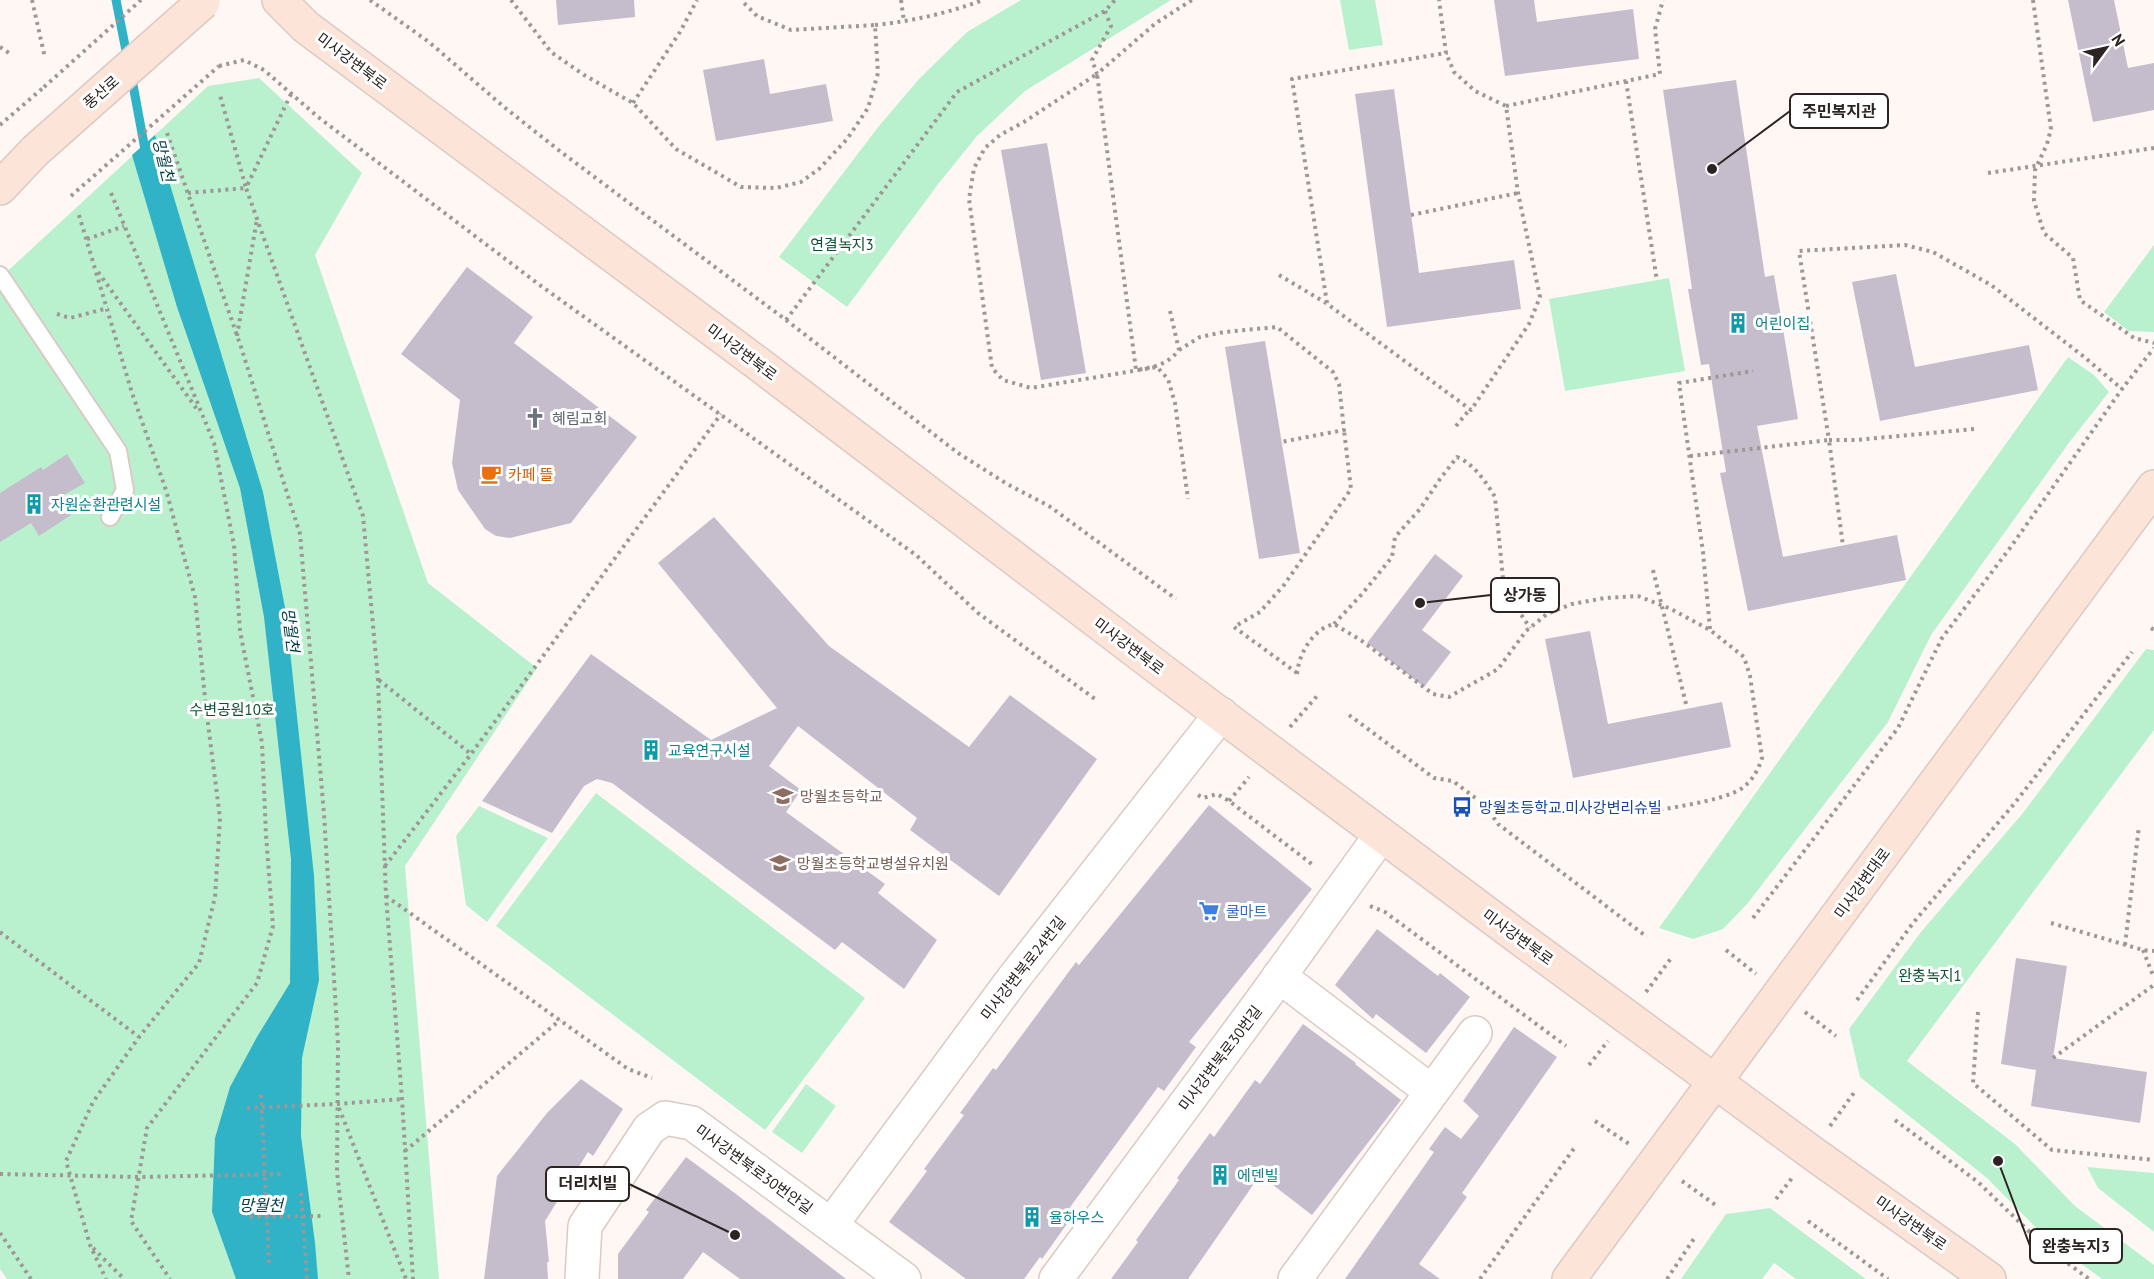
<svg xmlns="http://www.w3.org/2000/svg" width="2154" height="1279" font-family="'PT Sans','Noto Sans KR',sans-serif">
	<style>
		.green { fill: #b9f1ce }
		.water { fill: #30b3c7 }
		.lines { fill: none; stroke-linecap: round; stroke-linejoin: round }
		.stream { stroke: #30b3c7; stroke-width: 9 }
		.building { fill: #c5bdcb }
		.lane-casing { stroke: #dbcac3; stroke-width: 20 }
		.street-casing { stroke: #dbcac3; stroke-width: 36 }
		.secondary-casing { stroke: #dbcac3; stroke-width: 36 }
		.path { stroke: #9e9795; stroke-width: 4; stroke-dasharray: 3 4.5; stroke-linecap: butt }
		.lane { stroke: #fff; stroke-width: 16 }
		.street { stroke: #fff; stroke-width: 33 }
		.secondary { stroke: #fce4d9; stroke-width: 33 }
		.secondary-bridge-casing { stroke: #dbcac3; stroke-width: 36; stroke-linecap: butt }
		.path-bridge { stroke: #9e9795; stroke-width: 4; stroke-dasharray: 3 4.5; stroke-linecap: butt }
		.secondary-bridge { stroke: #fce4d9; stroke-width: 33 }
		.labels { text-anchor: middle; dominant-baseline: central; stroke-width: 6; stroke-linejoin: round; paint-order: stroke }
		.street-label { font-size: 15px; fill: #2b2422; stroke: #fff }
		.park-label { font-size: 15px; fill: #0c5131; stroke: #fff }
		.culture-label { font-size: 15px; fill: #0d838f; stroke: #fff; text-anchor: start }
		.worship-label { font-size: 15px; fill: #5b616d; stroke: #fff; text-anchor: start }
		.food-label { font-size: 15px; fill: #c56008; stroke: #fff; text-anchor: start }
		.education-label { font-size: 15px; fill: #785e54; stroke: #fff; text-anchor: start }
		.transit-label { font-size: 15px; fill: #164399; stroke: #fff; text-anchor: start }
		.shop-label { font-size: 15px; fill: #366cbe; stroke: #fff; text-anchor: start }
		.water-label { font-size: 16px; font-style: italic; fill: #003c44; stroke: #fff }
		.leader { fill: none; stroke: #2b2422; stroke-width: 2 }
		.callout-dot { fill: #2b2422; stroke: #fff; stroke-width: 2 }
		.callout { fill: #fff; stroke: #2b2422; stroke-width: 2 }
		.callout-label { font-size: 16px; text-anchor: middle; font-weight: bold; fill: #2b2422 }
	</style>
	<rect width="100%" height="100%" fill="#fef7f4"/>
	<!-- green -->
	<path class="green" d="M1021,0H1171L1025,91L977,136L939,183L847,307L779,257L879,126L919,79L967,32Z
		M1340,0H1375L1383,45L1349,50Z
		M259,78L362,173L315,255L428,583L537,668L405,866L439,1279H7L0,1269V278L208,86Z
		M2154,245V332L2129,331L2104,312Z
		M1669,278L1685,371L1565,391L1549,299Z
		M2068,357L2094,375L2109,392L2071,440L1931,635L1888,722L1747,904L1723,929L1693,939L1659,928Z
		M2146,649L2154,650V730L1907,1061L2015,1144L2075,1206L2154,1265V1279H2102L2046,1238L1987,1178L1860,1077L1849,1029L1921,932L2023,813Z
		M596,793L865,998L765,1130L496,926Z
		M479,806L548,838L487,922L466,905L456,836Z
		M806,1084L836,1106L802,1153L772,1132Z
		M2087,1167L2154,1173V1232L2098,1188Z
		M1770,1208L1866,1279H1796L1774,1263L1762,1279H1681L1726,1214Z"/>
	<!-- water -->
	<path class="water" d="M155,135L263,492L286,613L314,876L319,980L302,1058L301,1136L315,1243L318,1279H236L212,1212L215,1138L230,1087L257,1037L290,983L291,859L264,617L240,488L177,307L132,155Z"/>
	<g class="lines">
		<!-- stream -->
		<path class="stream" d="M116,0L128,61
			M131,74L146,155"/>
	</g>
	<!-- building -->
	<path class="building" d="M556,0H634L635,17L558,25Z
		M1494,0H1534L1537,22L1633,9L1639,59L1505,76Z
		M2068,0H2114L2128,68L2154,63V110L2093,122Z
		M764,59L770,94L826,84L833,121L716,141L703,70Z
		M1736,80L1765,277L1774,275L1798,419L1757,426L1783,557L1897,535L1906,580L1748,611L1720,473L1726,472L1709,364L1701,365L1688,289H1692L1663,90Z
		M1394,89L1419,273L1514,260L1521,309L1387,327L1355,94Z
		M1047,143L1086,373L1041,380L1001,150Z
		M467,267L533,317L514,343L637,437L571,523L510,538L496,536L485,529L458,490L452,463L460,400L401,354Z
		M1896,274L1915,367L2029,345L2038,390L1880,421L1852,282Z
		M1265,341L1300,553L1259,559L1225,347Z
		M67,454L85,483L60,497L71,515L39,536L31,523L0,542V493L41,467L43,470Z
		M714,517L829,646L969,747L1010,695L1097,759L999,896L910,830L917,818L798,726L769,766L801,790L786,812L885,884L878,893L937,940L904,989L842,942L835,950L612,783L597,779L584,786L552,833L482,801L591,654L711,740L777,708L658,563Z
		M1435,554L1463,576L1422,630L1451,652L1424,687L1367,643Z
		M1590,631L1608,724L1722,702L1731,747L1573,778L1545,639Z
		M1209,805L1312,889L1189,1042L1196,1047L1164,1091L1158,1087L1068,1210L1074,1214L1042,1259L1040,1257L1024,1279H966L889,1222L927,1171L924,1169L964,1115L960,1113L993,1068L996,1070L1076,962L1079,965Z
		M1377,929L1438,976L1440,973L1470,997L1426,1053L1376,1014L1373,1019L1335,985Z
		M2016,958L2067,966L2053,1058L2147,1072L2140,1123L2031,1106L2036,1070L2001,1064Z
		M1303,1024L1356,1063L1355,1064L1401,1100L1312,1215L1260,1175L1188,1279H1111L1138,1242L1136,1240L1179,1180L1177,1178L1210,1133L1214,1137L1255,1080L1260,1084Z
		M1514,1027L1557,1057L1462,1193L1467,1197L1419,1264L1440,1279H1345L1434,1152L1429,1149L1445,1127L1461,1139L1479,1116L1463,1101Z
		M581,1079L623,1109L593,1156L588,1152L545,1221L549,1262H547L548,1279H484L497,1176L547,1113Z
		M686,1157L736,1194L846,1279H740L703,1252L683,1279H618V1254L649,1212L646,1210Z"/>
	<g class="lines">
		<!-- lane casing -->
		<g class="lane-casing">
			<path id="lane" d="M0,275L118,451L125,490L110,517"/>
		</g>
		<!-- street casing -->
		<g class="street-casing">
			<path id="street" d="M1279,976L1432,1092
				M831,1225L1013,979L1221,714
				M582,1279L585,1226L649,1129L665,1118L692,1123L904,1279
				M1056,1279L1263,999L1381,835
				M1295,1279L1475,1033"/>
		</g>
		<!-- secondary casing -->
		<g class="secondary-casing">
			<path id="secondary" d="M279,0L306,27L756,362L1161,670L1521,939L1811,1152L1989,1279
				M0,188L35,151
				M1569,1279L2154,487"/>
		</g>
		<!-- path -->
		<path class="path" d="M32,0L45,58
			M370,0L429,42L504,107L561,152L786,320L958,453L1007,484L1049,506L1176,599
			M511,0L551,52L584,75L633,103L676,149L741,187L776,188L801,182L819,169L847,139L868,108L878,73L875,25L791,30L757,16L741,0
			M901,0L904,22
			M2033,0L2051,129L2047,144L2035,170L2034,201L2044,233L2073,258L2080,300L2134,338L2154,343
			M1105,11L1111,26L1092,60L1097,74L1156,23L1192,0
			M875,25C913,21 948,13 983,0
			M0,47L9,53
			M219,66L244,60L264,70L318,117L537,283L916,555L978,613L1095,699
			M1626,81L1657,281
			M291,94L246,188L363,516L378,680L386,896L402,1099L413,1279
			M633,103L680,32L697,0
			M1506,106L1660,74L1655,29L1663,0
			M0,125L44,87
			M167,133L241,347L300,534L324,814L338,1044L337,1172L349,1279
			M1988,173L2154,148
			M111,193L214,443L234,545L240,631L262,743L266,835L273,926L257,983L147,1128L131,1221L170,1279
			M188,193L246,188L220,95
			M79,215L132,393L166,490L195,597L206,708L220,818L215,897L199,963L139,1037L93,1102L66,1161L90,1245L106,1279
			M1411,215L1518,193
			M87,239L124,226
			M98,272L199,412
			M1279,275L1326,303L1471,410L1529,324L1540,297L1518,193L1506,106L1475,91L1454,72L1446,53
			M1327,303L1292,79L1446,53L1439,0
			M1170,311L1179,350C1167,365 1154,367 1136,370L1097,74L1024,122L1000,135L985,148L974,168L969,199L992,368L1003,380L1031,388L1157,367L1168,379L1175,403L1188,499
			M57,314L70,318L108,308
			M786,320L957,92L1105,11L1115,0
			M237,336L257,219
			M1179,350L1200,337L1224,332L1277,327L1333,372L1339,384L1344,430L1281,442
			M1456,426L1470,409
			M1974,429L1856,440H1829L1799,251L1905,245L1933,252L1991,285L2083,356L2122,389
			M1690,456L1829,440L1843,546
			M1653,570L1687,708
			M1334,624L1362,594L1392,557L1395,537L1420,509L1440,479L1457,457C1474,464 1486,482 1495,497L1504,589L1530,628
			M2151,628L2154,630
			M1710,629L1703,552L1679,383L1753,371
			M1297,673L1234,627L1260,612L1284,585L1351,489L1344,430
			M1297,674C1299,653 1313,629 1334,624L1362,641L1433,694L1449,697L1498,669L1526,631L1547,614L1572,604L1605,598L1638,596L1671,609L1710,630L1744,657L1750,676L1762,758C1758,771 1752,781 1741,789C1720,802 1661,809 1634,814
			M379,680L471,754
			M1349,715L1434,778L1453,781L1486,806L1498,824L1647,937
			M1290,727L1317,696
			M1198,795L1203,798L1217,794L1229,801L1313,865
			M1229,801L1249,777
			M385,866L471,754L721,414
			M386,896L628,1069L652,1078
			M1370,906L1385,912L1566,1046
			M1753,918L1898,728L1942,638L2010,548L2122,389L2154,348
			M2051,923L2143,950L2154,951
			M0,932L139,1037
			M2125,945L2139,826
			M1726,950L1756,974
			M2143,950L2154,978
			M1646,992L1672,957
			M1857,1000L1913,923L2014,804L2132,652
			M1805,1012L1836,1036
			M1978,1012L1973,1083L2052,1150L2154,1160
			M2053,1058L2154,985
			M1589,1065L1608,1041
			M261,1095L269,1263
			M247,1108L337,1104L402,1099
			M339,1108L406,1279
			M1895,1120L1978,1182L2042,1244L2089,1279
			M1595,1121L1629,1144
			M1830,1126L1856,1090
			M405,1151L560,1020
			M0,1174L139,1177L282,1174
			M1682,1181L1717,1206
			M301,1193L307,1279
			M1776,1199L1792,1178
			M250,1217L321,1216
			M1808,1221L1888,1279
			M0,1233L31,1279
			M93,1248L124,1279
			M1480,1279L1575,1147
			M1667,1279L1695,1237"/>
		<!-- lane -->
		<use href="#lane" class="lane"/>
		<!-- street -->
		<use href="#street" class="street"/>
		<!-- secondary -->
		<use href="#secondary" class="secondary"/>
		<!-- secondary-bridge casing -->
		<g class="secondary-bridge-casing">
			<path id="secondary-bridge" d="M35,151L203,2"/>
		</g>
		<!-- path-bridge -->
		<path class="path-bridge" d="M44,87L141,0
			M71,196L219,66"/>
		<!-- secondary-bridge -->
		<use href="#secondary-bridge" class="secondary-bridge"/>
	</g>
	<!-- icons -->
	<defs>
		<g id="building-bare" transform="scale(1.62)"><path d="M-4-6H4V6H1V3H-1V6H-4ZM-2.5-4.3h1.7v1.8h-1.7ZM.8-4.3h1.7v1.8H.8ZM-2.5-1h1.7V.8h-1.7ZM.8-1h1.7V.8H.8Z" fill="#0f9aa8" stroke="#fff" stroke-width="2.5" paint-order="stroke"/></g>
		<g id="church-bare" transform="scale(1.62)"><path d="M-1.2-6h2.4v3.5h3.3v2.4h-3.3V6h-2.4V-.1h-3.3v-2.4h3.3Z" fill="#6b7280" stroke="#fff" stroke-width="2.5" paint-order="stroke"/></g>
		<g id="cafe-bare" transform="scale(1.62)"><path d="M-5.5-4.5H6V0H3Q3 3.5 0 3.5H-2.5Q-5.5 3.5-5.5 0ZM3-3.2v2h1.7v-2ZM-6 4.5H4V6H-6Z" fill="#e8710a" stroke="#fff" stroke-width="2.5" paint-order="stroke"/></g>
		<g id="school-bare" transform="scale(1.62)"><path d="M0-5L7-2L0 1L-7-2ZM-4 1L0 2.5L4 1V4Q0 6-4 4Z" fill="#8d6e63" stroke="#fff" stroke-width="2.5" paint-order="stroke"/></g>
		<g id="bus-bare" transform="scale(1.62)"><path d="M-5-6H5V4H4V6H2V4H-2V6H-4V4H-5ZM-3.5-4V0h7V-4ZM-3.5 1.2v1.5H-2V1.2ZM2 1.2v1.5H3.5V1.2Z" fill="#1a4fb4" stroke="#fff" stroke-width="2.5" paint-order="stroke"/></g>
		<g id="supermarket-bare" transform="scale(1.62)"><path d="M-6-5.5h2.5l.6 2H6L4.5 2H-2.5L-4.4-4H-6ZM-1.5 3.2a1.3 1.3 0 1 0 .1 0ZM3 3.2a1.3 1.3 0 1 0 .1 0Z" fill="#3f7fe0" stroke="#fff" stroke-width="2.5" paint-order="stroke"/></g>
	</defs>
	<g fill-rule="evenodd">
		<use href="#building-bare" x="1738" y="323"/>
		<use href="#church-bare" x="535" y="418"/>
		<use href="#cafe-bare" x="491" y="474"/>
		<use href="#building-bare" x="34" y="504"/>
		<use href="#building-bare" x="651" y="750"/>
		<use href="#school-bare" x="783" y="796"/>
		<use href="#bus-bare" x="1462" y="807"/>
		<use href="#school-bare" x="780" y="863"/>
		<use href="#supermarket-bare" x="1209" y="911"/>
		<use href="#building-bare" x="1220" y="1175"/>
		<use href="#building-bare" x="1032" y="1217"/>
	</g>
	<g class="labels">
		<!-- street labels -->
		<g class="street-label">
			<text transform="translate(352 61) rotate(37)">미사강변북로</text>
			<text transform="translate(101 92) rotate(-41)">풍산로</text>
			<text transform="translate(742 352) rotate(37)">미사강변북로</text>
			<text transform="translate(1129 646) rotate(37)">미사강변북로</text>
			<text transform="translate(1862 883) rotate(-54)">미사강변대로</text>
			<text transform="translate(1518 937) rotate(36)">미사강변북로</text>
			<text transform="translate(1023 968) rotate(-52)">미사강변북로24번길</text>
			<text transform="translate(1220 1058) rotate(-53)">미사강변북로30번길</text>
			<text transform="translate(754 1169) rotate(36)">미사강변북로30번안길</text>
			<text transform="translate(1911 1223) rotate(35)">미사강변북로</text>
		</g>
		<!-- park labels -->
		<g class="park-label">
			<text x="842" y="244">연결녹지3</text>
			<text x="232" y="709">수변공원10호</text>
			<text x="1930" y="975">완충녹지1</text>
		</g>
		<!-- culture labels -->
		<g class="culture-label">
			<text x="1755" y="323">어린이집</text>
			<text x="51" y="504">자원순환관련시설</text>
			<text x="668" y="750">교육연구시설</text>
			<text x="1237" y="1175">에덴빌</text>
			<text x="1049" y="1217">율하우스</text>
		</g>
		<!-- worship labels -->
		<g class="worship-label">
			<text x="552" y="418">혜림교회</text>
		</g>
		<!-- food labels -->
		<g class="food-label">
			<text x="508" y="474">카페 뜰</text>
		</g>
		<!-- education labels -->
		<g class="education-label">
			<text x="800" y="796">망월초등학교</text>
			<text x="797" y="863">망월초등학교병설유치원</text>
		</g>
		<!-- transit labels -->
		<g class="transit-label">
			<text x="1479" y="807">망월초등학교.미사강변리슈빌</text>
		</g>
		<!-- shop labels -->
		<g class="shop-label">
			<text x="1226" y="911">쿨마트</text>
		</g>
		<!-- water labels -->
		<g class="water-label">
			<text transform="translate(164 160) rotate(76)">망월천</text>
			<text transform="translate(291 630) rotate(83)">망월천</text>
			<text x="261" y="1205">망월천</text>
		</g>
	</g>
	<!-- callouts -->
	<path class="leader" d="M1712 169L1790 111M1420 603L1491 595M735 1235L629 1184M1998 1161L2030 1246"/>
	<g class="callout-dot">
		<circle cx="1712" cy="169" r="6"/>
		<circle cx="1420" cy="603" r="6"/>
		<circle cx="735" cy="1235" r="6"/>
		<circle cx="1998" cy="1161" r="6"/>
	</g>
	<g class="callout">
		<rect x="1790" y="94" width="98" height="34" rx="6"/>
		<rect x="1491" y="578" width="68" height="34" rx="6"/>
		<rect x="546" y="1167" width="83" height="34" rx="6"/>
		<rect x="2030" y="1229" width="92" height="34" rx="6"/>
	</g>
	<g class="callout-label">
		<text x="1839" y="117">주민복지관</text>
		<text x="1525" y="601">상가동</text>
		<text x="588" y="1189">더리치빌</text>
		<text x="2076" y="1252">완충녹지3</text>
	</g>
	<!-- north arrow -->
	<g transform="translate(2106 48) rotate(57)" stroke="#ffffff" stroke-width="4.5" paint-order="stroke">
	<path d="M0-4.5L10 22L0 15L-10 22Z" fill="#2b2422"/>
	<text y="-9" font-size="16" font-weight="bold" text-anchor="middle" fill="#2b2422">N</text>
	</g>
</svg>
